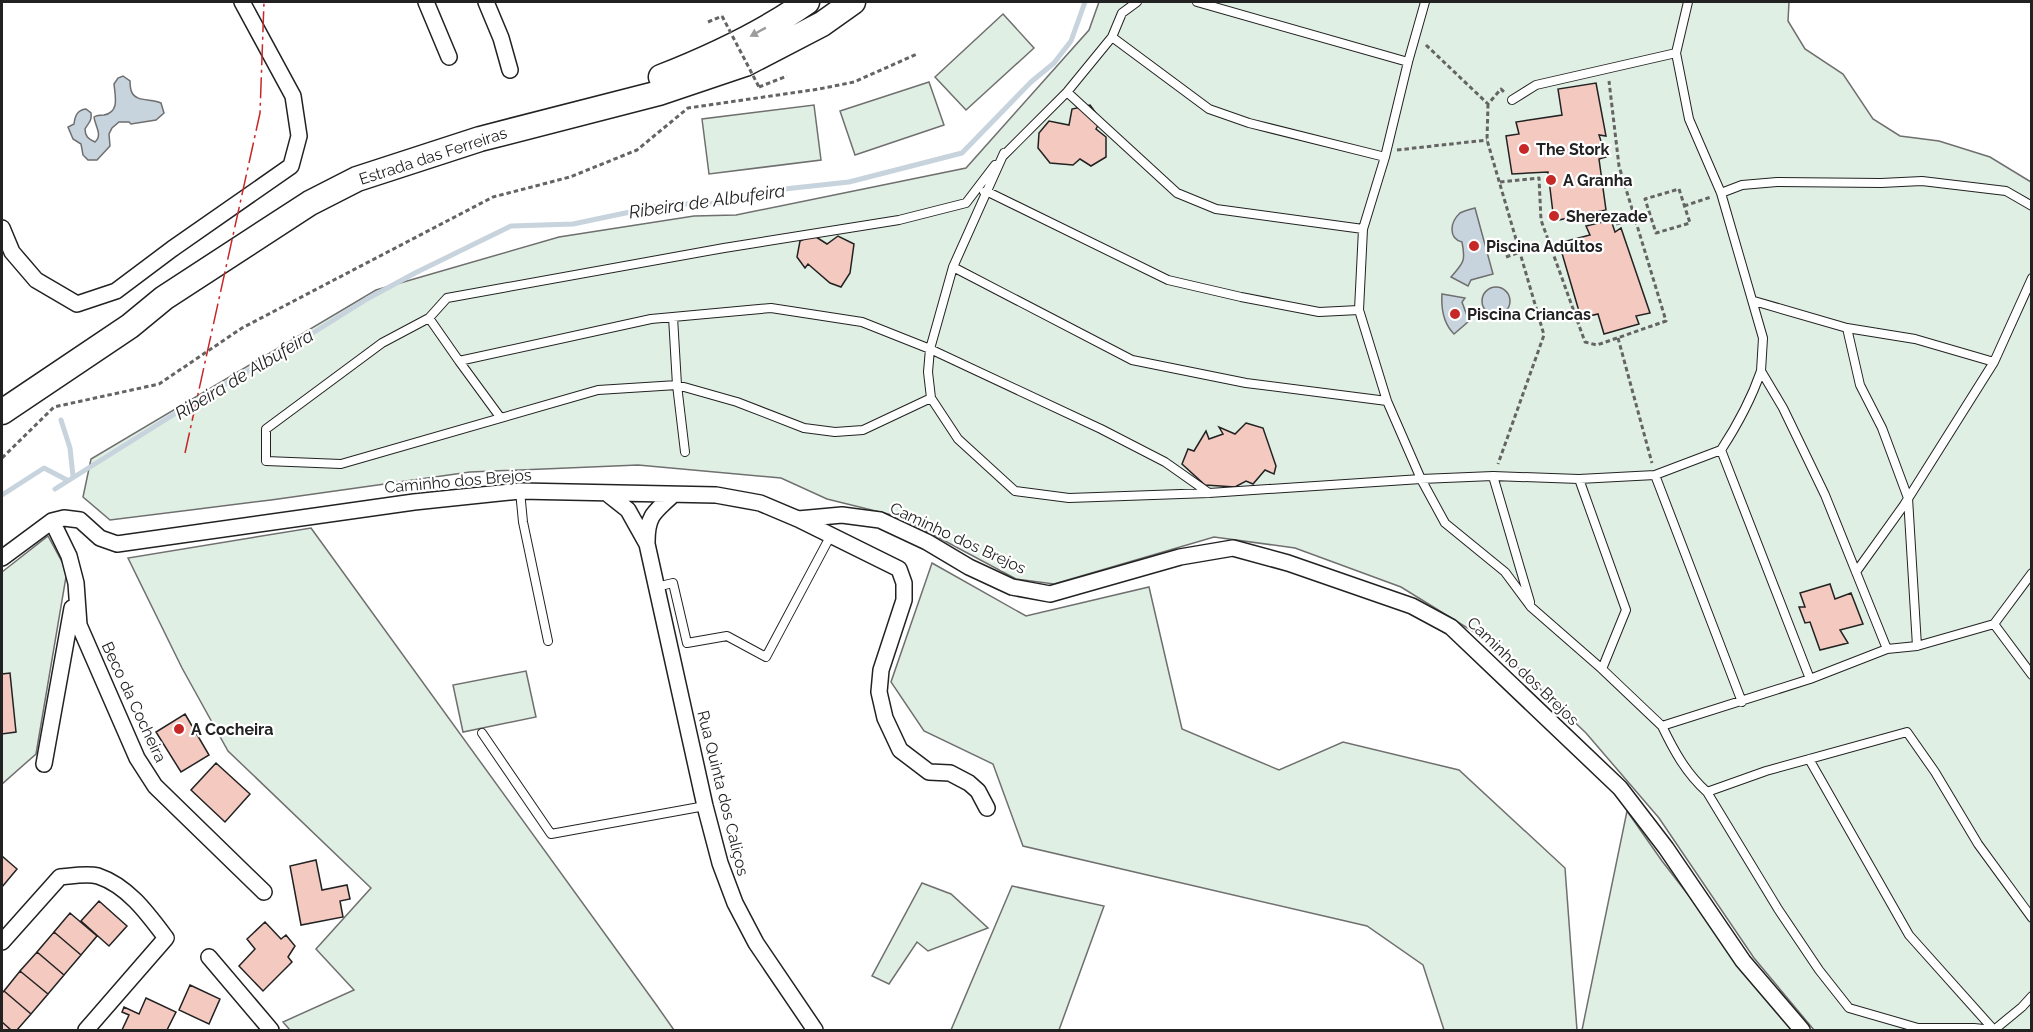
<svg xmlns="http://www.w3.org/2000/svg" width="2033" height="1032" font-family="Raleway,sans-serif">
	<style>
		.green { fill: #e0efe3; stroke: #6f6f6f; stroke-width: 1.5 }
		.water { fill: #c7d3dd; stroke: #6f6f6f; stroke-width: 1.5 }
		.lines { fill: none; stroke-linecap: round; stroke-linejoin: round }
		.stream { stroke: #c7d3dd; stroke-width: 5 }
		.building { fill: #f3c9c0; stroke: #222; stroke-width: 1.5 }
		.service-casing { stroke: #222; stroke-width: 10 }
		.minor-casing { stroke: #222; stroke-width: 18 }
		.primary-casing { stroke: #222; stroke-width: 27 }
		.path { stroke: #646464; stroke-width: 3; stroke-dasharray: 4.5 3; stroke-linecap: butt }
		.service { stroke: #fff; stroke-width: 8 }
		.minor { stroke: #fff; stroke-width: 15 }
		.primary { stroke: #fff; stroke-width: 24 }
		.path-bridge { stroke: #646464; stroke-width: 3; stroke-dasharray: 4.5 3; stroke-linecap: butt }
		.power { stroke: #c62828; stroke-width: 1.5; stroke-dasharray: 21 4.5 3 4.5; stroke-linecap: butt }
		.oneway { fill: #9c9c9c }
		.poi-dot { fill: #c62828; stroke: #fff; stroke-width: 2 }
		.labels { text-anchor: middle; dominant-baseline: central; stroke-width: 4.5; stroke-linejoin: round; paint-order: stroke }
		.poi-label { font-size: 16px; font-weight: bold; fill: #222; stroke: #fff; text-anchor: start }
		.street-label { font-size: 16px; fill: #222; stroke: #fff }
		.water-label { font-size: 18px; font-style: italic; fill: #222; stroke: #fff }
	</style>
	<rect width="100%" height="100%" fill="#fff"/>
	<!-- green -->
	<path class="green" d="M1099,2H1789L1788,21L1805,49L1843,74L1873,119L1900,136L1939,141L1990,157L2031,182V1030H1814L1754,958L1659,818L1586,733L1492,643L1401,587L1295,548L1214,537L1054,584L1016,579L900,517L827,499L781,478L638,465L470,472L271,500L110,520L83,497L91,459L376,290L559,237L694,216L736,215L966,168L1089,30Z
		M1003,14L1034,48L966,110L935,77Z
		M929,82L944,125L855,155L840,111Z
		M814,105L821,160L709,174L702,119Z
		M311,528L655,1003L674,1030H290L283,1022L354,990L316,949L371,888L228,751L182,668L128,558Z
		M48,536L67,571L36,754L2,784V572Z
		M932,563L1026,616L1149,587L1182,729L1279,770L1343,742L1459,770L1565,868L1577,1030H1444L1423,965L1367,926L1023,846L993,764L924,731L891,682Z
		M526,671L536,717L463,732L453,685Z
		M1627,811L1662,861L1793,1030H1582Z
		M922,883L951,894L988,928L928,951L917,942L889,984L872,976Z
		M1012,886L1104,906L1059,1030H951Z"/>
	<!-- water -->
	<path class="water" d="M123,76L130,81C130,84 130,87 131,90C134,103 152,98 161,103L164,113L156,120L131,124L129,122H119L112,128L109,134L110,146L97,160H88L83,155L81,144L73,139L68,127L74,124C75,116 77,110 86,109L91,113C92,122 88,123 85,129C85,136 88,139 95,142C103,135 95,126 94,117C97,115 100,115 104,115C120,112 115,96 114,84L118,78Z
		M1475,208L1493,274L1471,280L1468,286L1451,277C1463,263 1466,262 1462,242C1448,238 1450,222 1460,213C1464,211 1471,209 1475,208Z
		M1482 301a14 14 0 1 1 28 0a14 14 0 1 1-28 0Z
		M1442,294L1465,298L1462,302L1469,321L1454,334C1443,323 1441,309 1442,294Z"/>
	<g class="lines">
		<!-- stream -->
		<path class="stream" d="M61,420L70,448L73,476
			M55,489L184,408L300,341L367,299L415,273L511,226L573,224L673,203L700,205L741,200L775,190L849,182L962,153L1031,82L1054,63L1071,41L1085,2
			M2,495L44,468L67,480"/>
	</g>
	<!-- building -->
	<path class="building" d="M1596,83L1606,136L1599,135L1606,157L1599,159L1606,210L1554,221L1548,172L1512,174L1506,136L1519,134L1516,122L1562,115L1558,89Z
		M1090,105L1101,120L1096,129L1106,137V157L1091,166L1080,159L1073,165L1050,163L1038,148L1039,133L1049,121L1069,125L1072,109Z
		M1611,220L1615,232L1621,228L1650,313L1636,316L1639,324L1604,334L1598,314L1581,318L1559,243L1590,235L1586,226Z
		M813,235L827,244L838,236L854,244L850,273L841,287L830,283L808,264L805,268L797,257L800,241Z
		M1246,423L1263,428L1276,466L1274,474L1265,470L1253,484L1246,481L1235,487L1205,485L1182,464L1188,449L1194,451L1206,431L1209,439L1223,434L1219,427L1235,434Z
		M1830,584L1835,599L1851,593L1863,624L1840,630L1848,643L1820,650L1810,622L1805,623L1799,607H1805L1800,593Z
		M10,673L16,732L2,734V674Z
		M185,714L209,755L181,772L156,732Z
		M216,763L250,794L225,822L191,790Z
		M2,856L17,869L2,887Z
		M316,860L322,890L347,885L350,899L340,901L343,917L301,925L290,866Z
		M99,901L127,926L109,946L81,921Z
		M70,913L97,936L81,955L54,932Z
		M265,922L281,939L286,935L295,946L288,957L292,962L263,991L239,966L255,949L247,939Z
		M54,932L81,955L64,975L37,952Z
		M37,952L64,975L48,994L20,971Z
		M20,971L48,994L31,1014L4,991Z
		M190,985L220,999L209,1024L179,1010Z
		M4,991L31,1014L17,1030H11L2,1022V993Z
		M146,998L176,1012L167,1030H122L129,1015L122,1012L124,1007L139,1014Z
		M2,1022L11,1030H2Z"/>
	<g class="lines">
		<!-- service casing -->
		<g class="service-casing">
			<path id="service" d="M1197,2L1408,62
				M1688,2L1676,53L1689,119L1721,193
				M1112,37L1209,109L1249,123L1385,157
				M1067,92L1177,193L1216,209L1363,229
				M1512,100L1536,85L1676,53
				M1004,153L953,267L930,349L928,372L931,398L958,439L1015,491L1069,498L1209,493L1421,479L1493,476L1579,479L1655,475L1721,450L1810,679L1662,726L1602,669L1531,607L1505,572L1445,523L1421,479L1387,401L1359,310L1363,229L1385,157L1408,62L1425,2
				M1003,156L1067,92L1112,37L1122,13L1137,2
				M984,192L986,191L1168,280L1241,297L1319,312L1359,310
				M953,267L1132,360L1246,383L1387,401
				M1754,301L1847,328L1915,339L1994,362
				M673,317L677,385L685,452
				M429,318L459,361L651,319L771,308L862,322L930,349L1101,429L1165,462L1209,493
				M1847,328L1860,385L1882,428L1908,498L1917,646
				M459,361L500,417
				M931,398L863,430L835,432L804,428L737,402L677,385L598,390L341,464L266,461V429L382,343L429,318L447,298L724,248L899,220L966,203L995,165
				M1721,450C1738,424 1751,400 1761,371
				M1655,475L1742,702
				M1493,476L1530,602
				M1579,479L1626,610L1602,669
				M520,491L523,522L548,641
				M1856,572L1904,505L1994,362L2032,278
				M656,587L673,583L687,643L727,636L766,657L831,535
				M1994,624L2032,675
				M1887,649L1825,495L1783,408L1761,371L1763,338L1721,193L1742,185L1777,182L1881,183L1922,181L2006,191L2032,206
				M1810,679L1887,649L1917,646L1994,624L2032,573
				M1662,726C1674,751 1686,773 1707,792L1778,909L1819,970L1849,1008L1918,1028H1974L1993,1030
				M482,733L551,834L705,806
				M1809,759L1909,935L1994,1030
				M1707,792L1766,771L1907,732L1935,772L1978,844L2032,918
				M1994,1030L2022,1007L2032,996"/>
		</g>
		<!-- minor casing -->
		<g class="minor-casing">
			<path id="minor" d="M426,2L449,57
				M486,2L501,38L510,70
				M2,228L12,252L36,280L77,304L116,291L172,249L291,166L299,136L293,96L242,2
				M609,495L628,510L647,544L705,806L720,863L735,903L756,943L815,1030
				M798,519L842,515L880,520L927,542L969,567L1012,587L1050,594L1180,557L1233,548L1288,563L1412,606L1451,627L1620,788L1666,848L1743,961L1802,1030
				M52,521L69,556L76,583L79,625L137,758L155,786L264,892
				M647,542C647,516 654,512 673,495
				M2,558L52,521L64,518L80,520L100,538L117,544L414,502L520,491L716,495L760,503L798,519L899,569L904,583V600L881,670L879,692L885,718L900,750L929,772L950,773L969,783L978,791L987,808
				M44,764L72,608
				M2,942L60,877C72,876 87,873 98,876C128,886 148,914 166,938L86,1030
				M209,957L271,1030"/>
		</g>
		<!-- primary casing -->
		<g class="primary-casing">
			<path id="primary" d="M661,77C712,57 763,33 807,2
				M2,412L130,326L164,298L310,203L357,179L480,139L659,93L745,64L822,24L853,2"/>
		</g>
		<!-- path -->
		<path class="path" d="M708,22L722,16
			M1426,45L1488,104L1501,89L1504,92
			M759,87L787,76
			M1488,104L1487,140L1544,335L1498,464
			M1397,150L1487,140
			M1500,182L1539,178L1541,220L1585,342L1597,345L1666,321L1619,166L1609,81
			M1679,189L1690,223L1656,233L1645,199Z
			M1684,206L1711,197
			M1616,224L1650,214
			M1506,257L1520,252
			M1618,338L1652,463
			M2,458L54,407L159,384L242,328L493,197L570,177L637,150L688,108L819,89L854,82L917,54"/>
		<!-- service -->
		<use href="#service" class="service"/>
		<!-- minor -->
		<use href="#minor" class="minor"/>
		<!-- primary -->
		<use href="#primary" class="primary"/>
		<!-- path-bridge -->
		<path class="path-bridge" d="M722,16L759,87"/>
		<!-- power -->
		<path class="power" d="M185,453L260,113L264,2"/>
	</g>
	<!-- one-way arrows -->
	<defs><path id="oneway-solid" d="M-6-.8H1V-3.2L6.5 0L1 3.2V.8H-6Z" transform="scale(1.5)"/></defs>
	<use class="oneway" href="#oneway-solid" transform="translate(758 32) rotate(151)"/>
	<!-- markers -->
	<g class="poi-dot">
		<circle cx="1524" cy="149" r="6"/>
		<circle cx="1551" cy="180" r="6"/>
		<circle cx="1554" cy="216" r="6"/>
		<circle cx="1474" cy="246" r="6"/>
		<circle cx="1455" cy="314" r="6"/>
		<circle cx="179" cy="729" r="6"/>
	</g>
	<g class="labels">
		<!-- poi labels -->
		<g class="poi-label">
			<text x="1536" y="149">The Stork</text>
			<text x="1563" y="180">A Granha</text>
			<text x="1566" y="216">Sherezade</text>
			<text x="1486" y="246">Piscina Adultos</text>
			<text x="1467" y="314">Piscina Criancas</text>
			<text x="191" y="729">A Cocheira</text>
		</g>
		<!-- street labels -->
		<g class="street-label">
			<text transform="translate(433 156) rotate(-18)">Estrada das Ferreiras</text>
			<text transform="translate(458 481) rotate(-5)">Caminho dos Brejos</text>
			<text transform="translate(958 538) rotate(25)">Caminho dos Brejos</text>
			<text transform="translate(1523 671) rotate(44)">Caminho dos Brejos</text>
			<text transform="translate(134 702) rotate(65)">Beco da Cocheira</text>
			<text transform="translate(723 793) rotate(76)">Rua Quinta dos Caliços</text>
		</g>
		<!-- water labels -->
		<g class="water-label">
			<text transform="translate(707 201) rotate(-8)">Ribeira de Albufeira</text>
			<text transform="translate(244 374) rotate(-31)">Ribeira de Albufeira</text>
		</g>
	</g>
	<!-- border -->
	<rect width="2033" height="1032" fill="none" stroke="#222222" stroke-width="6"/>
</svg>
